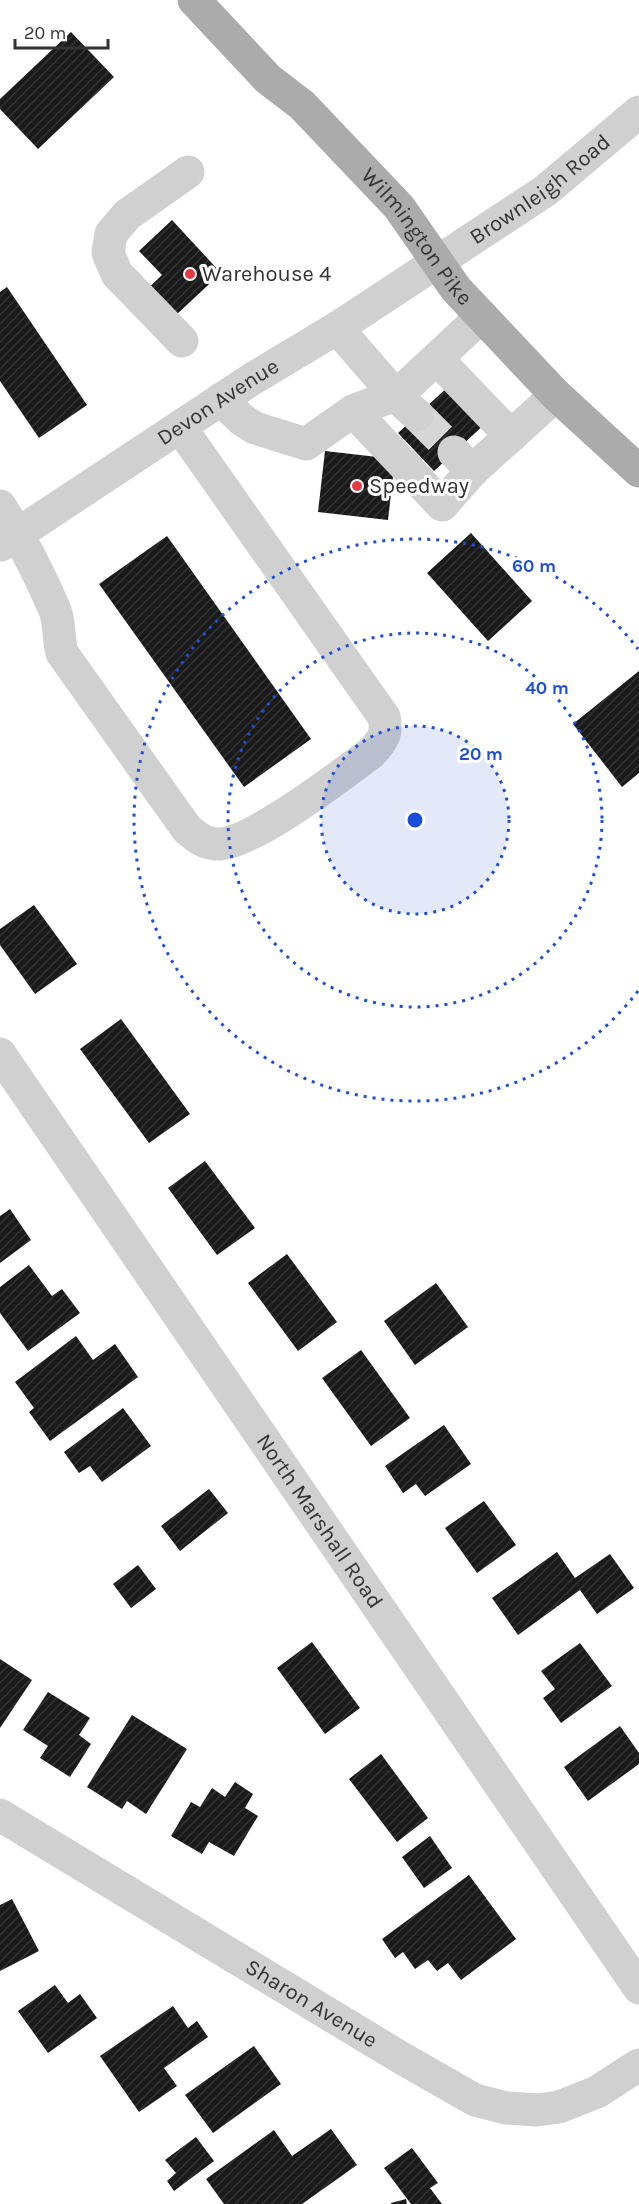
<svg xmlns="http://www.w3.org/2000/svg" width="639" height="2204" font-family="Karla,sans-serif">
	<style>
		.building { fill: url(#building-hatch) }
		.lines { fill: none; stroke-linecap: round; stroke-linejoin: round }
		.minor-tunnel { stroke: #d6d6d6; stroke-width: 33; stroke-dasharray: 33 16; stroke-linecap: butt }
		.minor { stroke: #d0d0d0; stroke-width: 33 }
		.major { stroke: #ababab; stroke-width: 33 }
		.ring { fill: none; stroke: #1d4ed8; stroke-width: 3; stroke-dasharray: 3 6 }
		.poi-dot { fill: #e63946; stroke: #fff; stroke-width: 2 }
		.labels { text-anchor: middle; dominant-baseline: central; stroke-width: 6; stroke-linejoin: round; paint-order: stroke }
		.street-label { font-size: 22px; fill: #333; stroke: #fff }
		.poi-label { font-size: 22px; fill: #333; stroke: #fff; text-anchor: start }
		.centre { fill: #1d4ed8; stroke: #fff; stroke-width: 3 }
		.ring-label { font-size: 18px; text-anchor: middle; font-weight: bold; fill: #1d4ed8; stroke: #fff; stroke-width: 6; stroke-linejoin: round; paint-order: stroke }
	</style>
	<defs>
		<pattern id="building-hatch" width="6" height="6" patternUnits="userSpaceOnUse" patternTransform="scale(1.5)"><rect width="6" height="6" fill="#1a1a1a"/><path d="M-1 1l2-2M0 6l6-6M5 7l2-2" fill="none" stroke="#333"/></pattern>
	</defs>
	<rect width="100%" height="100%" fill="#fff"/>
	<!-- building -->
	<path class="building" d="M71,32L114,77L38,149L0,109V99Z
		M172,220L221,273L161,329L135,301L162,275L139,251Z
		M7,287L87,405L39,438L0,381V292Z
		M450,385L486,423L434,471L398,433Z
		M325,451L395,459L388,520L318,512Z
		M471,533L532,601L488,641L427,573Z
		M167,536L311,739L244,787L99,584Z
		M639,671V773L622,787L573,724Z
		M34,905L77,964L35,994L0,945V929Z
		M121,1019L190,1114L149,1143L80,1049Z
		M205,1161L255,1228L217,1255L168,1188Z
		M10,1209L31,1240L0,1263V1216Z
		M287,1254L337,1322L298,1351L248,1283Z
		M29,1265L52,1296L62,1289L80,1313L28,1351L0,1313V1287Z
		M436,1283L468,1327L415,1365L384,1321Z
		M76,1336L93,1360L115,1344L138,1377L50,1441L29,1412L34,1408L15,1382Z
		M361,1350L410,1418L371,1446L322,1378Z
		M123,1408L151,1446L102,1482L90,1466L79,1473L64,1452Z
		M444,1425L471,1464L425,1496L416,1484L403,1493L385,1466Z
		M209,1489L228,1513L180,1551L161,1526Z
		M484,1501L516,1545L477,1573L445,1528Z
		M557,1552L575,1578L610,1554L634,1588L597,1614L580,1590L518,1635L492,1598Z
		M138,1565L156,1589L131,1608L113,1584Z
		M312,1642L360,1708L325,1734L277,1668Z
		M580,1643L612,1686L561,1723L543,1698L555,1689L541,1671Z
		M0,1659L32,1680L0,1728Z
		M48,1692L90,1718L79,1735L91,1744L70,1777L40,1758L48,1746L23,1730Z
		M132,1715L187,1749L146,1814L127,1801L122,1809L87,1787Z
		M620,1726L639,1753V1764L588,1801L564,1767Z
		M381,1754L428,1818L397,1842L349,1779Z
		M235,1782L253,1794L245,1808L258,1816L234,1856L209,1842L202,1854L171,1836L191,1802L200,1807L212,1788L225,1797Z
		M430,1836L452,1868L424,1888L402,1857Z
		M469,1875L516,1939L461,1980L448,1963L437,1971L428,1960L415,1969L403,1952L395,1958L382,1939Z
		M12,1899L39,1951L0,1971V1905Z
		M55,1985L68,2003L80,1994L97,2018L48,2053L18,2011Z
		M173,2006L188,2028L197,2021L208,2037L164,2068L177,2086L139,2112L100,2056Z
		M254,2046L281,2084L213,2133L185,2095Z
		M331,2129L357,2165L302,2204H224L206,2179L274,2130L292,2156Z
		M196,2137L214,2161L174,2191L167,2181L176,2173L165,2160Z
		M412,2148L438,2183L430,2188L442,2204H411L384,2168Z
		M406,2199L407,2204H391V2203Z"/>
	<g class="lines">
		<!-- minor-tunnel -->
		<path class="minor-tunnel" d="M417,415L454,452"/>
		<!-- minor -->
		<g class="minor">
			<path d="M337,328L395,395L417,415"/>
			<path d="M182,341L117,274L108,253L111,234L127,215L188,172"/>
			<path d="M437,359L511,436"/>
			<path d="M221,399L241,419L255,428L306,444L353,411L395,395L407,386L482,316"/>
			<path d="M353,411L442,505L472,471"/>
			<path d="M454,452L472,471L556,395"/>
			<path d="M0,506C21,538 39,573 54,608C60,620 58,639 62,653L187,829C197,837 203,843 215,844C249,847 341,775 371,753C382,741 388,734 384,717L180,427"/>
			<path id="s1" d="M1,545L252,379L337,328L545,191L639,112"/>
			<path id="s2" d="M0,1054L639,1988"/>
			<path id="s3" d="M0,1815L398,2056L475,2100L506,2108L537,2110L559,2107L597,2092L639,2065"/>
		</g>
		<!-- major -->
		<path class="major" id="s4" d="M194,0L268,79L302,105L399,207L456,289L556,395L639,471"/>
	</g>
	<!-- distance rings -->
	<circle cx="415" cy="820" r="94" fill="#1d4ed8" fill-opacity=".12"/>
	<g class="ring">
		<circle cx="415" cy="820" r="94"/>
		<circle cx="415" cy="820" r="187"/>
		<path d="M638 991A281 281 0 1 1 638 649"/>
	</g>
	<!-- markers -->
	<g class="poi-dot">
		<circle cx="190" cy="274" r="6"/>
		<circle cx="357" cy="486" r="6"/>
	</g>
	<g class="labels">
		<!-- street labels -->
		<g class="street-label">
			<text stroke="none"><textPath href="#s1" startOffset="646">Brownleigh Road</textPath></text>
			<text stroke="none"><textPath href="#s4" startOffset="326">Wilmington Pike</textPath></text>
			<text stroke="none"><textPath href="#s1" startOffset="260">Devon Avenue</textPath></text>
			<text stroke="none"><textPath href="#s2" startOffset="566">North Marshall Road</textPath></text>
			<text stroke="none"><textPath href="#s3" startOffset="364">Sharon Avenue</textPath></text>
		</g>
		<!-- poi labels -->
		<g class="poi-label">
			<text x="202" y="274">Warehouse 4</text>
			<text x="369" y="486">Speedway</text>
		</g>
	</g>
	<circle cx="415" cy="820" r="9" class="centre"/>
	<g class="ring-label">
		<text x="534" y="572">60 m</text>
		<text x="547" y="694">40 m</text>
		<text x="481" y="760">20 m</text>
	</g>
	<!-- scale -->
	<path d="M15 39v9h93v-9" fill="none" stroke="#333333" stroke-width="3"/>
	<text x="24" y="39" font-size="18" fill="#333333" stroke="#ffffff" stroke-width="4.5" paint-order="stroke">20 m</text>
</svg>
